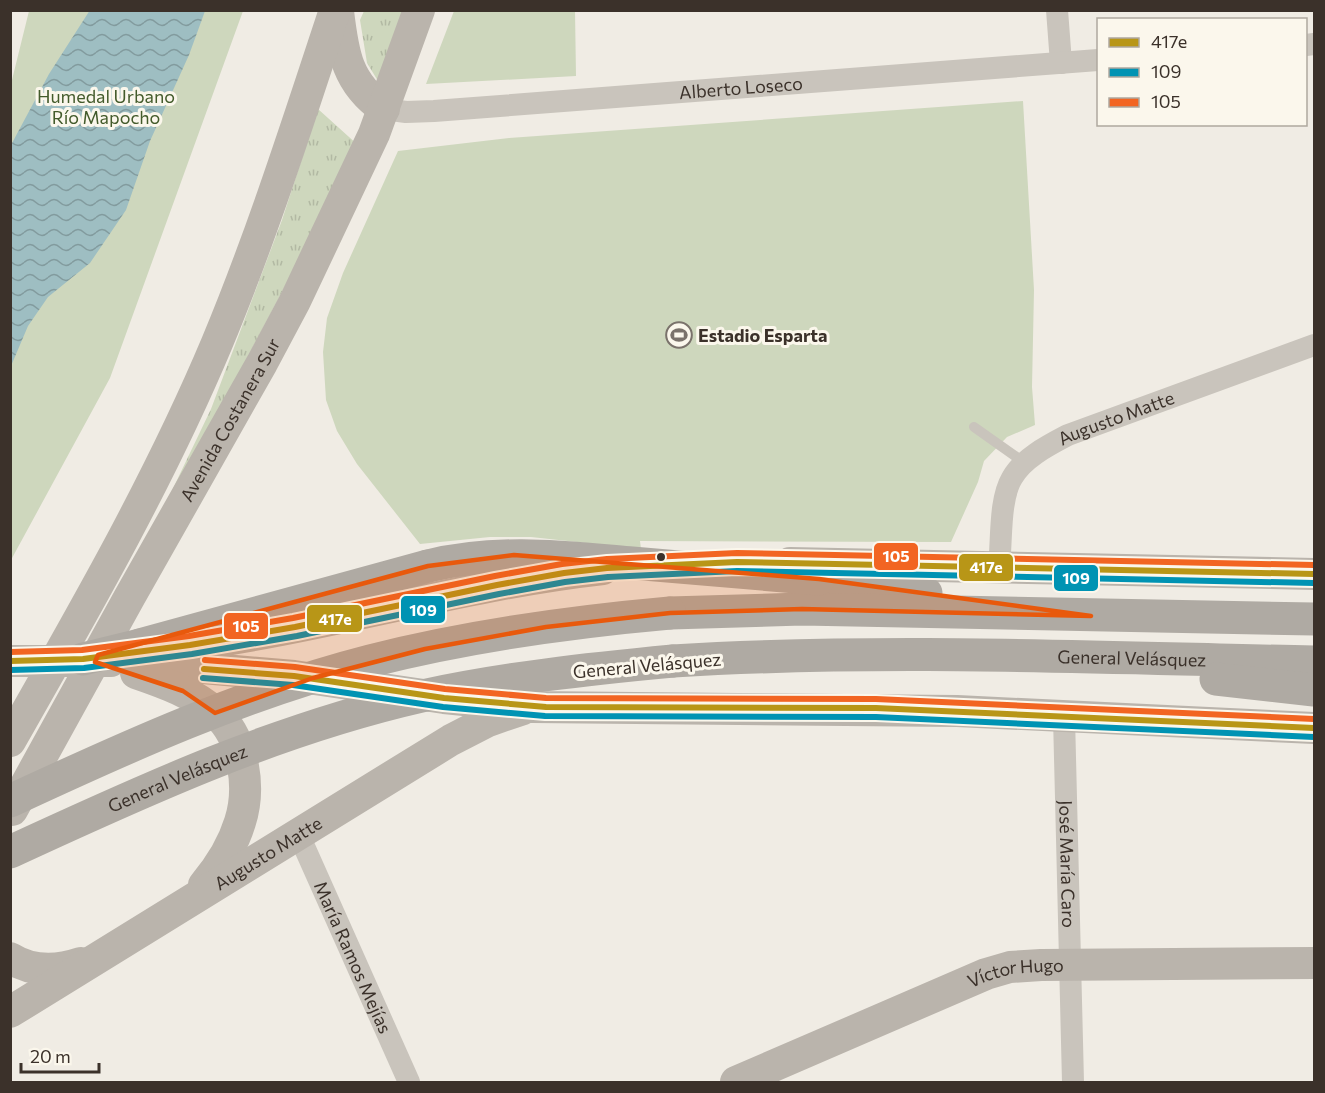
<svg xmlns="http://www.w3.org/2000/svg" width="1325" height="1093" font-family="Commissioner,sans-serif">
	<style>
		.grass { fill: url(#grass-tufts) }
		.park { fill: #ced7bd }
		.water { fill: url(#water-waves) }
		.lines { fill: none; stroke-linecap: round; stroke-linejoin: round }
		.lane { stroke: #c9c4bc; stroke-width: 10 }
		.street { stroke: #c9c4bc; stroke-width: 22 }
		.secondary { stroke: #bab4ac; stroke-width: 32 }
		.highway { stroke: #afaaa3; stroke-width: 33 }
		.secondary-bridge { stroke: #bab4ac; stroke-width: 32 }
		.highway-bridge { stroke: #afaaa3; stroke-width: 33 }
		.bus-1-casing { stroke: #fbf7ec; stroke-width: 10 }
		.bus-2-casing { stroke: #fbf7ec; stroke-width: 10 }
		.bus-3-casing { stroke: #fbf7ec; stroke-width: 10 }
		.bus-1 { stroke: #b89617; stroke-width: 6 }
		.bus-2 { stroke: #0093b3; stroke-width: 6 }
		.bus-3 { stroke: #f26522; stroke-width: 6 }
		.marked { fill: #e8590c; fill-opacity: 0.2; stroke: #e8590c; stroke-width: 4.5; stroke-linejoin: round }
		.bus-dot { fill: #3b312a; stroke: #fbf7ec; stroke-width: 2 }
		.labels { text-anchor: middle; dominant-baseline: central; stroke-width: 6; stroke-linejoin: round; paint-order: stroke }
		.street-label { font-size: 18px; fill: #3b312a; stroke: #fbf7ec }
		.park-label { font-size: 18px; fill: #435b2b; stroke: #fbf7ec }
		.poi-label { font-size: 18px; font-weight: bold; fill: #3b312a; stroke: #fbf7ec; text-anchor: start }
		.line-badge { stroke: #fbf7ec; stroke-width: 2 }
		.badge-label { font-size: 16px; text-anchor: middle; font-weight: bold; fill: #fff }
	</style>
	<defs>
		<pattern id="grass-tufts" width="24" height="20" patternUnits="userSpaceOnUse" patternTransform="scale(1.5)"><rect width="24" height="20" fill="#ced7bd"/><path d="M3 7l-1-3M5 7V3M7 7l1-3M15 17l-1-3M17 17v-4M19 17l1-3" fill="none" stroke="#b2b9a3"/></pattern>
		<pattern id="water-waves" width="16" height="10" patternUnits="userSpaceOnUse" patternTransform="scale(1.5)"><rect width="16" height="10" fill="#9ebec2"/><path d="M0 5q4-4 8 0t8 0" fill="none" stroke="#829b9e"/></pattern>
	</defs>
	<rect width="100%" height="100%" fill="#f0ece4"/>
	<!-- grass -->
	<path class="grass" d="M364,11H404L378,81L367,63L360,20Z
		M318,109L359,146L123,593L211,409L282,220Z"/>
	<!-- park -->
	<path class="park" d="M29,11H243L110,378L11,560L10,88Z
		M454,11H575L576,76L426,84Z
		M1023,101L1034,290L1032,387L1035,425L1007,437L984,461L978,482L951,542L640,541L641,549L531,537H490L420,544L357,464L337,431L326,400L323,352L327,318L343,273L398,151L509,138Z"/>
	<!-- water -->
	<path class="water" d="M90,10L205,11L189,55L150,141L126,210L90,263L48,297L28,326L11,366V145L49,74Z"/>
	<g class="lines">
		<!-- lane -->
		<path class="lane" d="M974,427L1025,463"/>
		<!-- street -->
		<g class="street">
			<path d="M1057,10L1061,63"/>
			<path d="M1306,45L1314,44"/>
			<path id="s1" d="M384,109L406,112L434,111L1098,60"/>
			<path id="s2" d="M999,566C1002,540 999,500 1012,478C1023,458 1049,445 1068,435L1314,345"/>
			<path id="s3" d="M1064,717L1073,1082"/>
			<path id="s4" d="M298,833L409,1082"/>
		</g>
		<!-- secondary -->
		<g class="secondary">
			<path d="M338,11C343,54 347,83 384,109"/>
			<path d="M790,563L1314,574"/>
			<path d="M177,647C320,629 459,585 603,569"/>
			<path d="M133,662L294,676L444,698L533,707L957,711L1314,728"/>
			<path d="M136,673C165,683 194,693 217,714C244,739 251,788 240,822C233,845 220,866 204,885"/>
			<path d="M10,741C84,611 159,481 217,343C262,235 298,122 335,10"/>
			<path id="s5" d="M12,810L129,598L262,363L295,301L374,134L419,10"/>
			<path d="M10,958C32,972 57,971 81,963"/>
			<path id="s6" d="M10,1012L451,740L488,721L523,709"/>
			<path id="s7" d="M736,1082L986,974L1010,967L1041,965L1314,963"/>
		</g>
		<!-- highway -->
		<g class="highway">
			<path d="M819,579L926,593"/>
			<path d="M670,613L802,609L1314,619"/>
			<path d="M140,645L428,566"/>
			<path id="s8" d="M673,661C887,648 1101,658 1314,662"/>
			<path d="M1216,679L1314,690"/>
		</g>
		<!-- secondary-bridge -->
		<path class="secondary-bridge" d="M10,661H111"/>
		<!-- highway-bridge -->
		<g class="highway-bridge">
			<path d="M428,566C497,549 563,557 632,563C695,568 757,574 819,579"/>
			<path d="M83,659L140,645"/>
			<path d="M10,801C126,747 245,693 370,661C468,636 569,622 670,613"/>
			<path id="s9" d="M10,852C144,790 277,729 422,696C505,678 589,669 673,661"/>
		</g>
		<!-- bus-1 casing -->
		<g class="bus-1-casing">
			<path id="bus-1" d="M10,661L83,659L190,645L295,627L497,585L564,573L607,568L737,562L1314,574
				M204,669L294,676L444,698L546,707L876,708L1314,728"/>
		</g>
		<!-- bus-2 casing -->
		<g class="bus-2-casing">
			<path id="bus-2" d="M10,670L84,668L192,654L297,636L499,594L565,582L608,577L737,571L1314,583
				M203,678L293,685L443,707L545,716L876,717L1314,737"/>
		</g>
		<!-- bus-3 casing -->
		<g class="bus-3-casing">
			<path id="bus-3" d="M10,652L82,650L189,636L293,618L495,576L562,564L607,559L737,553L1314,565
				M205,660L295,667L445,689L546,698L876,699L1314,719"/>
		</g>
		<!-- bus-1 -->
		<use href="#bus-1" class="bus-1"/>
		<!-- bus-2 -->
		<use href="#bus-2" class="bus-2"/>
		<!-- bus-3 -->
		<use href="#bus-3" class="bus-3"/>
	</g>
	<!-- marked area -->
	<path class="marked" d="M514,555L819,579L1091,616L802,609L670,613L546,627L425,649L313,678L215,713L183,691L95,662L98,655L428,566Z"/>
	<!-- icons -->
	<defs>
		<g id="stadium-ring" transform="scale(1.35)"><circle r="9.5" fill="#fbf7ec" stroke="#7a726b" stroke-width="1.5"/><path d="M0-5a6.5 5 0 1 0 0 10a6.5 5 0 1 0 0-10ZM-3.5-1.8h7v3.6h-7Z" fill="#7a726b"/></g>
	</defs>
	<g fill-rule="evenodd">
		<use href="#stadium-ring" x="679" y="335"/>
	</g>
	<!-- markers -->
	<circle class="bus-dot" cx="661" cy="557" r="5"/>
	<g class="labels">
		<!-- street labels -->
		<g class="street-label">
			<text stroke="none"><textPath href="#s1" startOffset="358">Alberto Loseco</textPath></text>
			<text stroke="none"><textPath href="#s5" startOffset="447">Avenida Costanera Sur</textPath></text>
			<text stroke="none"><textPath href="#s2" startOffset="212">Augusto Matte</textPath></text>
			<text stroke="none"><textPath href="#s8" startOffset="459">General Velásquez</textPath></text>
			<text transform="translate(647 665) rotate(-5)">General Velásquez</text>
			<text stroke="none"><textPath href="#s9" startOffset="183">General Velásquez</textPath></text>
			<text stroke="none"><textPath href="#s6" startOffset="303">Augusto Matte</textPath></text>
			<text stroke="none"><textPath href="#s3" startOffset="147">José María Caro</textPath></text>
			<text stroke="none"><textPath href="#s4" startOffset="136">María Ramos Mejías</textPath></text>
			<text stroke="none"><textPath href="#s7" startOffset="302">Víctor Hugo</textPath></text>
		</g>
		<!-- park labels -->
		<g class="park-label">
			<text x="106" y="96">Humedal Urbano<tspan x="106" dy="21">Río Mapocho</tspan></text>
		</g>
		<!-- poi labels -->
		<g class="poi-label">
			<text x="698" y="335">Estadio Esparta</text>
		</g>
	</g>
	<g class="line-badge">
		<rect x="873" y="542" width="46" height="29" rx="6" fill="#f26522"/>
		<rect x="958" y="553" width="56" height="29" rx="6" fill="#b89617"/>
		<rect x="1053" y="564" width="46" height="28" rx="6" fill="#0093b3"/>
		<rect x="400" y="595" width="46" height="29" rx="6" fill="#0093b3"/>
		<rect x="306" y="604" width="57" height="29" rx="6" fill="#b89617"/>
		<rect x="223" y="612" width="46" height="28" rx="6" fill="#f26522"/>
	</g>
	<g class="badge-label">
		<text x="896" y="562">105</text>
		<text x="986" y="573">417e</text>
		<text x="1076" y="584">109</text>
		<text x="423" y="616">109</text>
		<text x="335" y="625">417e</text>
		<text x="246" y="632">105</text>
	</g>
	<!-- border -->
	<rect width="1325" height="1093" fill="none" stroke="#3b312a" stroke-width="24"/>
	<!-- legend -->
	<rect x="1097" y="18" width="210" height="108" fill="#fbf7ec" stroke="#aea89e" stroke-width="1.5"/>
	<rect x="1109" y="38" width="30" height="9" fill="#b89617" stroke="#aea89e" stroke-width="1.5"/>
	<text x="1151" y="48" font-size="18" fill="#3b312a">417e</text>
	<rect x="1109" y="68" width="30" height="9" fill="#0093b3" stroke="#aea89e" stroke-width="1.5"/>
	<text x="1151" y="78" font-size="18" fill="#3b312a">109</text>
	<rect x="1109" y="98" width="30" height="9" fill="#f26522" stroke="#aea89e" stroke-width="1.5"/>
	<text x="1151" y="108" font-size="18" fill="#3b312a">105</text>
	<!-- scale -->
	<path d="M21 1063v9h78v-9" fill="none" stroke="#3b312a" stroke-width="3"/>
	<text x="30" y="1063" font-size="18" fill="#3b312a" stroke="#fbf7ec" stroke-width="4.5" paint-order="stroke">20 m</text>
</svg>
